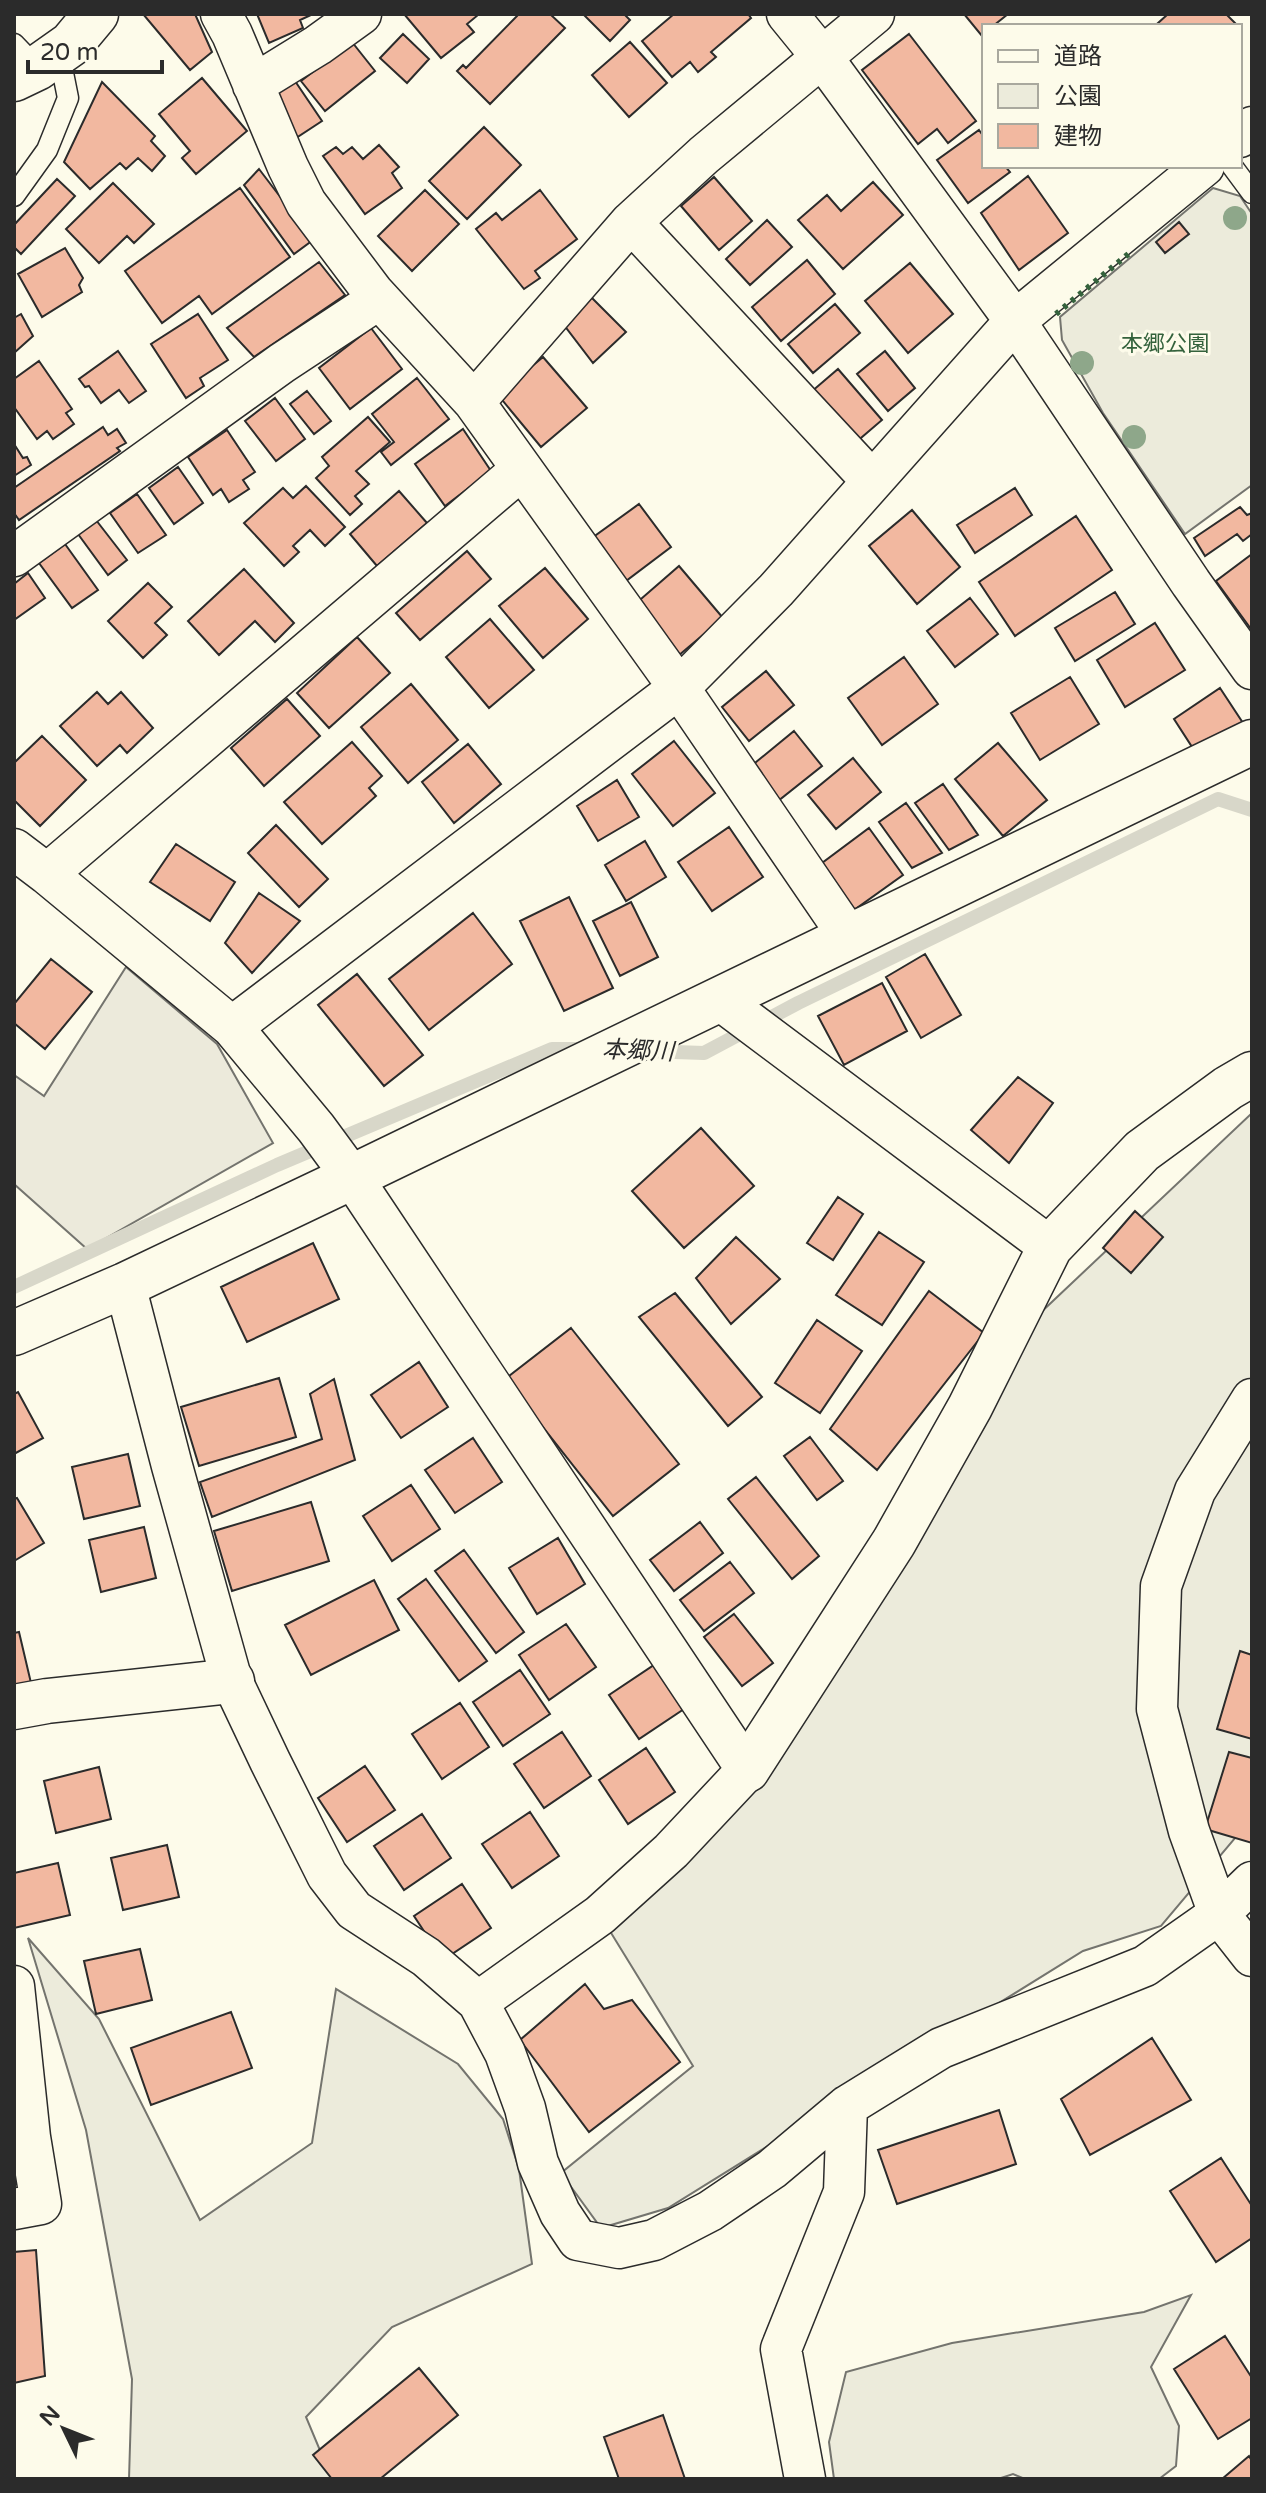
<svg xmlns="http://www.w3.org/2000/svg" width="1266" height="2493" font-family="'Varela Round','Noto Sans JP',sans-serif">
	<style>
		.green { fill: #ecebdb; stroke: #74746e; stroke-width: 2 }
		.parking { fill: #eceadb; stroke: #74746e; stroke-width: 2 }
		.lines { fill: none; stroke-linecap: round; stroke-linejoin: round }
		.stream { stroke: #d8d7c9; stroke-width: 14 }
		.building { fill: #f2b8a0; stroke: #2b2b2b; stroke-width: 2 }
		.service-casing { stroke: #2b2b2b; stroke-width: 23 }
		.minor-casing { stroke: #2b2b2b; stroke-width: 43 }
		.tertiary-casing { stroke: #2b2b2b; stroke-width: 47 }
		.trunk-casing { stroke: #2b2b2b; stroke-width: 47 }
		.service { stroke: #fdfbea; stroke-width: 20 }
		.minor { stroke: #fdfbea; stroke-width: 40 }
		.tertiary { stroke: #fdfbea; stroke-width: 44 }
		.trunk { stroke: #fdfbea; stroke-width: 44 }
		.hedge { stroke: #34623c; stroke-width: 6; stroke-dasharray: 4 6; stroke-linecap: butt }
		.tree { fill: #8ea78a }
		.labels { text-anchor: middle; dominant-baseline: central; stroke-width: 6; stroke-linejoin: round; paint-order: stroke }
		.park-label { font-size: 22px; fill: #34623c; stroke: #fdfbea }
		.water-label { font-size: 24px; font-style: italic; fill: #2b2b2b; stroke: #fdfbea }
	</style>
	<rect width="100%" height="100%" fill="#fdfbea"/>
	<!-- green -->
	<path class="green" d="M1213,188L1240,196L1252,214V485L1185,534L1103,413L1062,340L1060,317Z
		M1252,1113V1818L1161,1926L1083,1951L668,2208L601,2228L561,2173L693,2066L600,1915L661,1860L1036,1317Z
		M28,1938L99,2019L200,2220L312,2143L336,1989L458,2064L503,2119L519,2169L532,2264L392,2327L306,2417L332,2479H129L132,2379L86,2130Z
		M1191,2295L1151,2367L1179,2426L1176,2466L1159,2479H1025L1013,2474L998,2479H834L829,2442L846,2372L952,2343L1144,2312Z"/>
	<!-- parking -->
	<path class="parking" d="M126,967L217,1044L273,1143L87,1249L14,1184V1075L44,1096Z"/>
	<g class="lines">
		<!-- stream -->
		<path class="stream" d="M646,1051L704,1053L798,1003L1218,799L1252,810
			M14,1287L277,1165L552,1049H585"/>
	</g>
	<!-- building -->
	<path class="building" d="M143,14H195L212,52L190,70Z
		M257,14H313L300,20L303,28L269,43Z
		M404,14H477L478,15L467,24L474,32L441,58Z
		M516,14H550L565,28L490,104L457,71L463,65L466,68L517,16Z
		M583,14H624L630,20L610,41Z
		M674,14H748L751,18L711,52L716,57L698,72L690,62L672,77L642,41Z
		M964,14H1008L993,26H984L982,36Z
		M1168,14H1226L1238,26H1160L1157,24Z
		M403,34L429,59L407,83L380,58Z
		M909,34L976,121L948,143L937,129L918,144L862,70Z
		M352,42L375,71L325,111L301,81Z
		M630,42L667,83L629,117L592,75Z
		M202,78L247,131L196,174L182,158L190,151L159,114Z
		M295,81L322,121L293,140L272,96Z
		M102,82L155,136L151,141L165,156L152,171L138,158L126,169L120,163L90,189L64,162Z
		M484,127L521,165L467,219L429,181Z
		M979,130L984,137V166H1005L1010,172L968,203L937,160Z
		M379,145L399,167L392,173L402,188L365,214L323,156L336,147L343,154L352,147L363,159Z
		M259,169L313,240L294,254L244,185Z
		M1028,176L1068,233L1019,270L981,213Z
		M714,177L752,221L719,250L681,206Z
		M57,179L75,196L21,254L14,247V225Z
		M873,182L903,215L843,269L798,220L827,195L841,211Z
		M113,183L154,224L134,243L127,236L99,263L66,229Z
		M240,188L290,257L212,314L199,296L162,323L125,271Z
		M425,190L459,224L412,271L378,236Z
		M540,190L577,239L535,271L540,278L524,289L476,229L496,213L502,220Z
		M767,220L792,247L750,285L726,259Z
		M1179,222L1189,234L1165,253L1156,242Z
		M65,248L83,278L79,285L82,292L42,317L18,274Z
		M807,260L835,294L781,341L752,307Z
		M319,262L345,295L254,357L227,328Z
		M910,263L953,314L908,353L865,301Z
		M590,296L626,332L593,363L564,325Z
		M835,304L860,333L813,373L788,344Z
		M21,314L33,336L14,353V318Z
		M198,314L228,360L200,378L204,386L186,398L151,344Z
		M371,328L402,369L350,409L319,368Z
		M118,351L146,391L129,403L119,390L101,403L89,386L85,387L79,379Z
		M885,351L915,388L888,411L857,374Z
		M543,357L587,408L541,447L498,395Z
		M39,361L72,409L66,413L74,424L53,439L47,431L37,439L14,407V379Z
		M838,369L882,420L855,443L811,392Z
		M417,378L449,419L391,465L381,452L394,442L372,414Z
		M307,391L331,421L314,434L290,404Z
		M275,398L305,439L276,461L245,421Z
		M368,417L390,442L356,471L369,484L355,496L362,504L350,515L316,478L329,466L322,457Z
		M103,427L108,435L117,429L126,443L117,448L120,451L19,520L14,513V488Z
		M463,429L491,471L445,506L415,464Z
		M227,430L255,472L243,480L249,489L229,502L221,489L213,495L188,457Z
		M14,444L23,458L27,457L31,465L14,476Z
		M178,467L203,503L174,524L149,488Z
		M306,486L345,527L325,546L310,530L293,546L299,552L284,566L244,523L283,488L293,498Z
		M1015,488L1032,515L975,553L957,525Z
		M399,491L427,523L377,566L350,534Z
		M137,494L166,535L138,553L110,513Z
		M639,504L671,547L618,587L585,543Z
		M1240,507L1247,515L1252,513V534L1243,541L1237,534L1205,556L1194,538Z
		M912,510L960,567L917,604L869,546Z
		M1076,516L1112,570L1015,636L979,582Z
		M96,520L127,560L108,575L78,534Z
		M65,544L98,590L72,608L39,563Z
		M467,551L491,579L420,640L396,613Z
		M1252,554V628L1251,629L1216,581Z
		M679,566L723,618L678,656L634,605Z
		M545,568L588,619L543,658L499,606Z
		M244,569L294,623L275,642L255,621L219,655L188,621Z
		M28,573L45,598L14,620V584Z
		M148,583L172,607L155,623L167,635L143,658L108,621Z
		M1115,592L1135,624L1075,661L1055,628Z
		M970,598L998,634L955,667L927,631Z
		M490,619L534,670L489,708L446,657Z
		M1155,623L1185,670L1125,707L1097,660Z
		M357,637L390,673L329,728L297,693Z
		M904,657L938,704L882,745L848,698Z
		M766,671L794,705L749,741L722,707Z
		M1070,677L1099,724L1040,760L1011,713Z
		M411,684L458,740L408,783L361,727Z
		M1220,688L1243,723L1196,753L1174,719Z
		M97,692L108,704L121,692L153,728L127,753L120,745L97,766L60,726Z
		M287,699L320,736L264,786L231,748Z
		M794,731L822,766L778,801L750,767Z
		M42,736L86,780L40,826L14,800V763Z
		M674,741L715,793L673,826L632,774Z
		M352,742L382,776L369,788L376,796L322,844L284,802Z
		M998,743L1047,800L1003,836L955,779Z
		M468,744L501,784L454,823L422,782Z
		M853,758L881,792L836,829L808,795Z
		M617,780L639,817L598,841L577,806Z
		M943,784L978,835L949,850L915,803Z
		M906,803L942,853L912,868L879,822Z
		M276,825L328,879L299,907L248,853Z
		M729,827L763,877L712,911L678,862Z
		M869,828L903,875L847,915L814,869Z
		M645,841L666,877L626,901L605,865Z
		M176,844L235,882L210,921L150,882Z
		M259,893L300,921L252,973L225,943Z
		M569,897L613,988L564,1011L520,921Z
		M631,902L658,957L620,976L593,921Z
		M473,913L512,964L429,1030L389,979Z
		M925,954L961,1015L921,1038L886,977Z
		M51,959L92,992L45,1049L14,1023V1004Z
		M357,974L423,1055L384,1086L318,1005Z
		M882,983L907,1031L844,1065L818,1016Z
		M1018,1077L1053,1103L1009,1163L971,1130Z
		M701,1128L754,1186L684,1248L632,1191Z
		M838,1197L863,1214L833,1260L807,1243Z
		M1135,1211L1163,1237L1131,1273L1103,1248Z
		M879,1232L924,1262L882,1325L836,1295Z
		M736,1237L780,1279L731,1324L696,1278Z
		M313,1243L339,1299L247,1342L221,1287Z
		M929,1291L984,1333L877,1470L830,1429Z
		M675,1293L762,1397L728,1426L639,1317Z
		M817,1320L862,1351L820,1413L775,1383Z
		M571,1328L679,1464L613,1516L505,1379Z
		M419,1362L448,1407L401,1438L371,1395Z
		M279,1378L296,1437L199,1466L181,1407Z
		M334,1379L355,1460L212,1517L200,1482L322,1439L310,1394Z
		M18,1392L43,1438L14,1454V1394Z
		M810,1437L843,1481L817,1500L784,1456Z
		M473,1438L502,1482L455,1513L425,1470Z
		M128,1454L140,1506L84,1519L72,1467Z
		M756,1477L819,1556L792,1579L728,1499Z
		M411,1485L440,1529L392,1561L363,1516Z
		M17,1498L44,1543L14,1561V1499Z
		M311,1502L329,1561L232,1591L214,1531Z
		M700,1522L723,1553L674,1591L650,1560Z
		M144,1527L156,1578L101,1592L89,1540Z
		M558,1538L585,1584L537,1614L509,1568Z
		M464,1550L524,1632L496,1653L435,1571Z
		M730,1562L754,1593L704,1631L680,1600Z
		M426,1579L487,1661L459,1681L398,1599Z
		M374,1580L399,1630L311,1675L285,1625Z
		M734,1614L773,1663L742,1686L704,1637Z
		M566,1624L596,1667L549,1700L519,1655Z
		M19,1632L31,1683L14,1687V1633Z
		M1240,1651L1252,1655V1739L1217,1729Z
		M657,1663L687,1707L639,1739L609,1695Z
		M520,1670L550,1714L503,1746L473,1702Z
		M460,1703L489,1747L442,1779L412,1734Z
		M562,1732L591,1776L544,1808L514,1764Z
		M646,1748L675,1792L628,1824L599,1780Z
		M1229,1752L1252,1758V1843L1205,1829Z
		M365,1766L395,1810L347,1842L318,1798Z
		M99,1767L111,1819L56,1833L44,1781Z
		M530,1812L559,1856L512,1888L482,1844Z
		M422,1814L451,1858L404,1890L374,1846Z
		M167,1845L179,1897L123,1910L111,1858Z
		M58,1863L70,1915L14,1928V1873Z
		M462,1884L491,1928L443,1960L414,1916Z
		M140,1949L152,2000L96,2014L84,1961Z
		M585,1984L604,2009L632,2000L680,2062L589,2132L520,2040Z
		M231,2012L252,2068L151,2105L131,2048Z
		M1152,2038L1191,2100L1090,2155L1061,2099Z
		M999,2110L1016,2164L897,2204L878,2150Z
		M1221,2158L1252,2206V2238L1216,2262L1170,2191Z
		M36,2250L45,2376L14,2383V2252Z
		M1225,2336L1252,2378V2418L1218,2439L1174,2369Z
		M419,2368L458,2415L380,2479H332L313,2455Z
		M663,2415L685,2479H619L604,2437Z
		M1249,2456L1252,2461V2479H1222Z"/>
	<g class="lines">
		<!-- service casing -->
		<g class="service-casing">
			<path id="service" d="M14,44L37,68
				M1232,166L1252,193
				M14,196L47,150L68,98L59,53"/>
		</g>
		<!-- minor casing -->
		<g class="minor-casing">
			<path id="minor" d="M221,14L232,34L288,167L306,203L373,292L474,402L679,688L232,1027
				M787,14L822,57L1015,321L1191,583L1252,669
				M253,85L318,45L361,14
				M1240,137L1252,127
				M631,222L872,481
				M474,402L631,222L704,155L874,14
				M14,556L282,363L379,299
				M14,849L47,874L232,1027L316,1128L352,1177L747,1770L671,1851L600,1915L478,2002
				M47,874L522,469
				M849,937L679,688L776,590L1015,321L1204,166
				M720,1000L1050,1247
				M125,1285L172,1466L232,1681L270,1761L327,1875L354,1910L426,1957L478,2002L505,2053L525,2108L538,2163L560,2213L578,2240L619,2248L654,2240L710,2211L772,2169L847,2106L941,2048L1145,1966L1219,1914L1252,1882
				M1252,1399L1195,1491L1161,1586L1157,1709L1189,1831L1219,1914L1252,1956
				M14,1986L30,2137L41,2204L14,2209
				M805,2479L781,2349L844,2192L847,2106"/>
		</g>
		<!-- tertiary casing -->
		<g class="tertiary-casing">
			<path id="tertiary" d="M14,1333L125,1285L352,1177L1252,742
				M14,1707L47,1701L232,1681
				M747,1770L894,1542L970,1407L1050,1247L1142,1151L1228,1088L1252,1074"/>
		</g>
		<!-- trunk casing -->
		<g class="trunk-casing">
			<path id="trunk" d="M14,79L37,68L71,44L96,14"/>
		</g>
		<!-- service -->
		<use href="#service" class="service"/>
		<!-- minor -->
		<use href="#minor" class="minor"/>
		<!-- tertiary -->
		<use href="#tertiary" class="tertiary"/>
		<!-- trunk -->
		<use href="#trunk" class="trunk"/>
		<!-- hedge -->
		<path class="hedge" d="M1056,314L1132,251"/>
	</g>
	<!-- trees -->
	<g class="tree">
		<circle cx="1235" cy="218" r="12"/>
		<circle cx="1082" cy="363" r="12"/>
		<circle cx="1134" cy="437" r="12"/>
	</g>
	<g class="labels">
		<!-- park labels -->
		<g class="park-label">
			<text x="1165" y="344">本郷公園</text>
		</g>
		<!-- water labels -->
		<g class="water-label">
			<text transform="translate(638 1051) rotate(2)">本郷川</text>
		</g>
	</g>
	<!-- border -->
	<rect width="1266" height="2493" fill="none" stroke="#2b2b2b" stroke-width="32"/>
	<!-- legend -->
	<rect x="982" y="24" width="260" height="144" fill="#fdfbea" stroke="#a9a89e" stroke-width="2"/>
	<rect x="998" y="50" width="40" height="12" fill="#fdfbea" stroke="#a9a89e" stroke-width="2"/>
	<text x="1054" y="64" font-size="24" fill="#2b2b2b">道路</text>
	<rect x="998" y="84" width="40" height="24" fill="#ecebdb" stroke="#a9a89e" stroke-width="2"/>
	<text x="1054" y="104" font-size="24" fill="#2b2b2b">公園</text>
	<rect x="998" y="124" width="40" height="24" fill="#f2b8a0" stroke="#a9a89e" stroke-width="2"/>
	<text x="1054" y="144" font-size="24" fill="#2b2b2b">建物</text>
	<!-- north arrow -->
	<g transform="translate(64 2429) rotate(313)" stroke="#fdfbea" stroke-width="6" paint-order="stroke">
	<path d="M0-6L14 30L0 20L-14 30Z" fill="#2b2b2b"/>
	<text y="-12" font-size="22" font-weight="bold" text-anchor="middle" fill="#2b2b2b">N</text>
	</g>
	<!-- scale -->
	<path d="M28 60v12h134v-12" fill="none" stroke="#2b2b2b" stroke-width="4"/>
	<text x="40" y="60" font-size="24" fill="#2b2b2b" stroke="#fdfbea" stroke-width="6" paint-order="stroke">20 m</text>
</svg>
